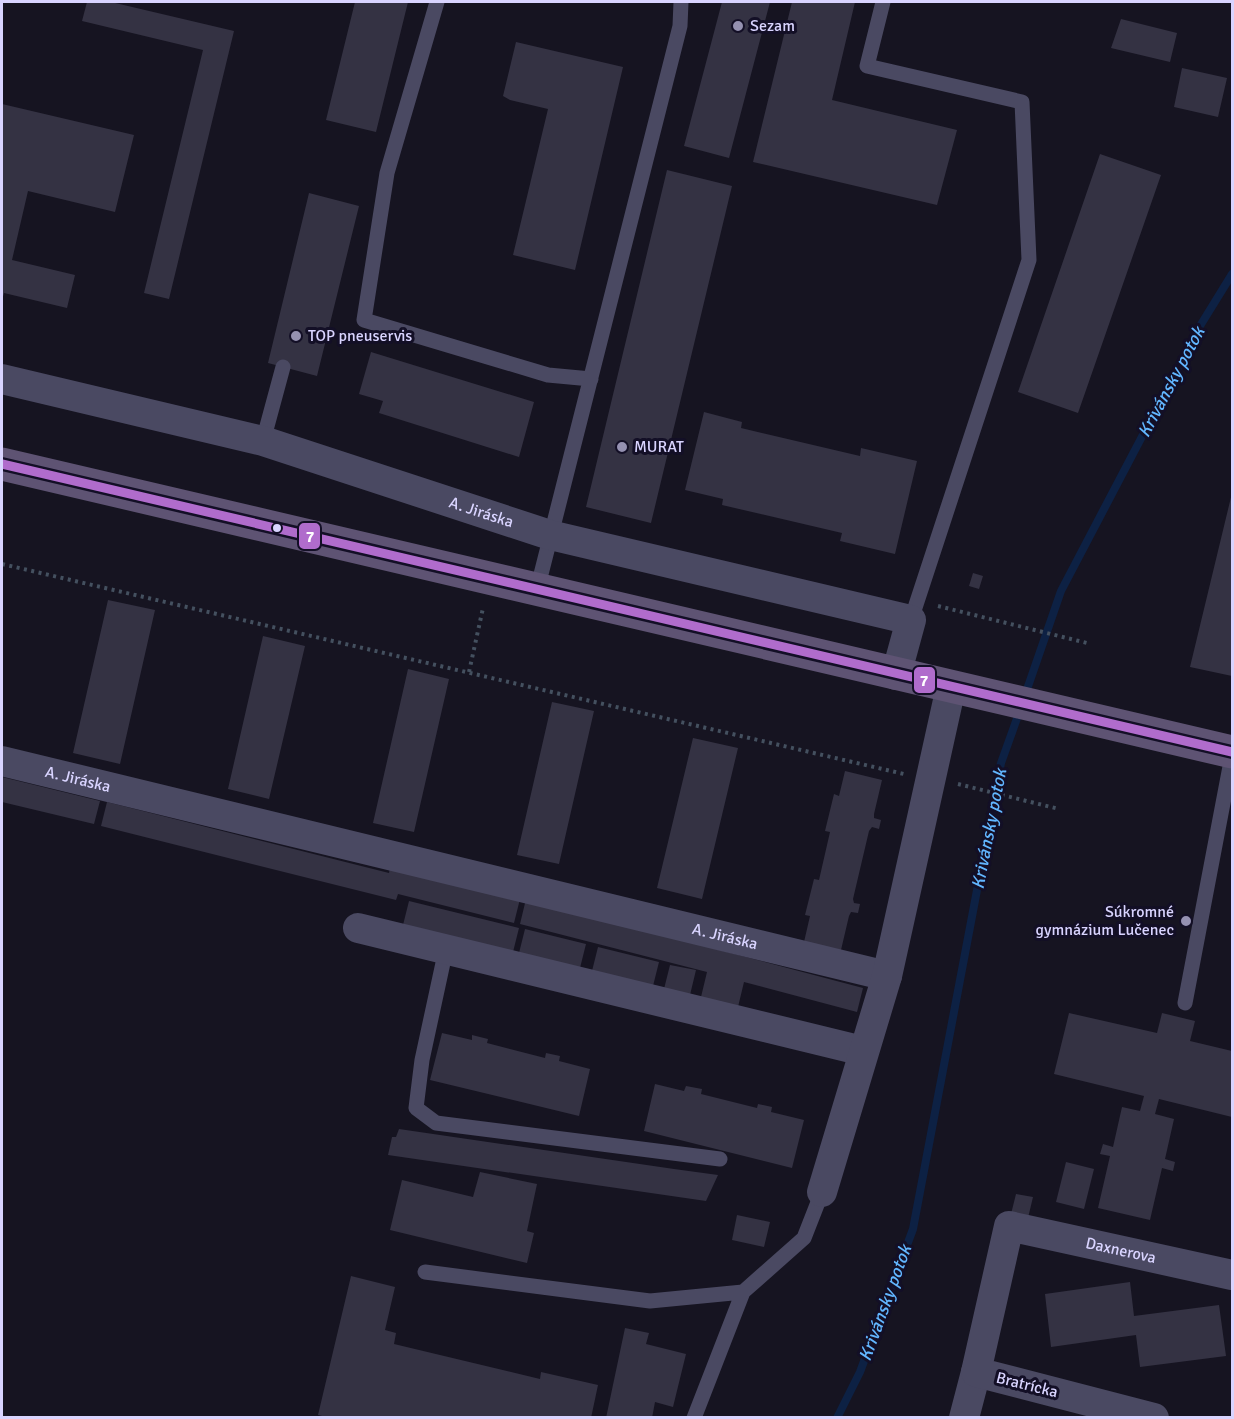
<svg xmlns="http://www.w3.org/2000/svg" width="1234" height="1419" font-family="Signika,sans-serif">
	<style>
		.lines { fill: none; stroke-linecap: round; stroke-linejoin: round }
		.stream { stroke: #0d2144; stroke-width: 8 }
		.building { fill: #343243 }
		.path { stroke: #44505f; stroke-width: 4; stroke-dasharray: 3 4.5; stroke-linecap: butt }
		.lane { stroke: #4a4962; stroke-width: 15 }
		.street { stroke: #4a4962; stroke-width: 30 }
		.primary { stroke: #5e5373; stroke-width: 33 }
		.bus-1-casing { stroke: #130f26; stroke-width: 14 }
		.bus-1 { stroke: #b06ccc; stroke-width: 9 }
		.poi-dot { fill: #9591b1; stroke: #130f26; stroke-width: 2 }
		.bus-dot { fill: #d9d4ff; stroke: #130f26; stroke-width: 2 }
		.labels { text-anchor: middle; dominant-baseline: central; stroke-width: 6; stroke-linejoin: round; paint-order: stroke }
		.poi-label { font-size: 16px; fill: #d9d4ff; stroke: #130f26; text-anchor: start }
		.street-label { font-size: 16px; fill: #d9d4ff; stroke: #130f26 }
		.water-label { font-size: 18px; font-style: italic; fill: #62b6ff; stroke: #130f26 }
		.line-badge { stroke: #130f26; stroke-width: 2 }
		.badge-label { font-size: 16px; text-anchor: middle; font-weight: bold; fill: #fff }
	</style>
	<rect width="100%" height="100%" fill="#161421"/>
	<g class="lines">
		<!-- stream -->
		<path class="stream" d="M1024,698L1061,591L1200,326L1232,274
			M837,1418L860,1372L913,1229L1001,763L1020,710"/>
	</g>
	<!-- building -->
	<path class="building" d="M87,2H111L234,31L169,299L144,293L203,50L82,21Z
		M355,2H408L376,132L326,120Z
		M722,2H770L729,158L684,146Z
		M792,2H855L832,100L957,130L937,205L753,162Z
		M1121,19L1177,33L1170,62L1111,48Z
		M516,42L623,67L575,270L513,255L548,109L510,100L503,96Z
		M1182,68L1227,78L1218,117L1174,107Z
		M2,104L134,135L115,212L28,191L12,260L75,275L67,308L4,293L2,300Z
		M1100,154L1161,175L1078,413L1018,392Z
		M667,170L732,186L651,523L586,507Z
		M309,193L359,206L317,376L268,363Z
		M371,352L534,402L519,457L379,413L383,401L359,394Z
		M704,412L742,422L741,428L860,456L861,448L917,461L895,554L840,541L842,533L722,505L723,499L685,490Z
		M1232,493V676L1190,667Z
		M973,573L983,576L979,589L969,586Z
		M108,600L155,610L120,764L73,753Z
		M263,636L305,646L269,799L228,789Z
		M408,669L449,679L414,832L373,823Z
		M552,702L594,711L559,864L517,855Z
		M693,738L738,748L702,899L657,888Z
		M845,771L882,780L874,814V818L881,820L879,829L872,827L869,831L853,899L854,903L860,904L858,913L851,912L849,916L841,950L804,942L810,916L805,915L814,879L819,880L830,832L825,831L834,794L839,796Z
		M2,777L100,801L94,824L2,802Z
		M107,802L389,873L390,867L520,899L514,923L398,894L396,900L101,826Z
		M526,899L863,988L857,1012L744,982L738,1007L701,997L707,972L520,924Z
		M409,901L519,928L513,952L403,925Z
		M525,929L586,944L580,968L519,953Z
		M598,947L659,962L653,986L592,971Z
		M670,965L696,970L690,995L664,989Z
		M1069,1013L1157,1033L1162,1013L1195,1021L1190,1041L1232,1051V1117L1159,1099L1155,1114L1174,1119L1165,1159L1175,1162L1173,1171L1162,1168L1150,1220L1098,1208L1110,1156L1100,1154L1103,1144L1113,1147L1122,1107L1140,1111L1144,1096L1054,1074Z
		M442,1033L472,1040V1035L488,1039L487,1043L545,1058L546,1053L560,1056L559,1061L590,1069L579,1116L430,1080Z
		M655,1084L684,1091L686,1086L702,1089L701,1094L757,1108L758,1104L772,1107L771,1112L804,1120L792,1168L644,1131Z
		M399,1129L674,1169L718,1175L706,1201L388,1155L392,1137H396Z
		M1066,1162L1094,1169L1084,1209L1056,1202Z
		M480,1172L537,1184L527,1231L534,1233L527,1263L390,1230L402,1180L473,1197Z
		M1016,1194L1033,1197L1028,1218L1011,1214Z
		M737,1215L770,1222L764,1247L732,1240Z
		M351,1276L395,1287L385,1330L396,1333L394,1344L540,1379L541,1372L598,1385L591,1418H330L318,1415Z
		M1130,1282L1134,1316L1219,1305L1226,1356L1140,1367L1136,1335L1051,1347L1045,1294Z
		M625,1328L649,1333L646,1344L686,1354L673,1407L655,1402L652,1418H606Z"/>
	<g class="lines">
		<!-- path -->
		<path class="path" d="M2,564L904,774
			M938,606L1087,643
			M469,672L483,608
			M958,784L1059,809"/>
		<!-- lane -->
		<path class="lane" d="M437,2L387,173L364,320L548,375L591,379
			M883,2L867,66L1022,102L1029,260L911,620
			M263,441L283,367
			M537,590L680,26L681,2
			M446,949L422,1060L416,1108L436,1123L720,1159
			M1185,1003L1232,756
			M425,1272L650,1301L743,1292L804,1238L822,1192
			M694,1418L743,1292"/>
		<!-- street -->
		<g class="street">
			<path id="s1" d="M2,379L263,441L550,535L911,620L896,675"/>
			<path id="s2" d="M2,761L887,976"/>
			<path d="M358,928L863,1051"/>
			<path d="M822,1192L887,976L951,687"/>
			<path d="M964,1418L976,1372"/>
			<path id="s3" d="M1154,1418L976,1372L1009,1226L1232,1275"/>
		</g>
		<!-- primary -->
		<path class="primary" d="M2,464L1232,752"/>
		<!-- bus-1 casing -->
		<g class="bus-1-casing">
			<path id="bus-1" d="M2,464L1232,752"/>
		</g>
		<!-- bus-1 -->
		<use href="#bus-1" class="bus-1"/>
	</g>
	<!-- markers -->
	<g class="poi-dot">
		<circle cx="738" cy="26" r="6"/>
		<circle cx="296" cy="336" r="6"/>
		<circle cx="622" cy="447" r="6"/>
		<circle cx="1186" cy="921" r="6"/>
	</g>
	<circle class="bus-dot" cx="277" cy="528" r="5"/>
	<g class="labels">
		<!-- poi labels -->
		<g class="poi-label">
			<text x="750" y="26">Sezam</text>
			<text x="308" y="336">TOP pneuservis</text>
			<text x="634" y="447">MURAT</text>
			<text x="1174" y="912" text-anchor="end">Súkromné<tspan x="1174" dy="18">gymnázium Lučenec</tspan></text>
		</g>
		<!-- street labels -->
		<g class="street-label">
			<text stroke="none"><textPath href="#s1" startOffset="498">A. Jiráska</textPath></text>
			<text stroke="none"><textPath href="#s2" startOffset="78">A. Jiráska</textPath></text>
			<text stroke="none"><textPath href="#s2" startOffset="744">A. Jiráska</textPath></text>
			<text stroke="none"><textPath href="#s3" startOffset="448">Daxnerova</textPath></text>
			<text transform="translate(1027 1385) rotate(14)">Bratrícka</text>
		</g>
		<!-- water labels -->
		<g class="water-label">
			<text transform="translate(1171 382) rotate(-62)">Krivánsky potok</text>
			<text transform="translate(989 829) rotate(-79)">Krivánsky potok</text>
			<text transform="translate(885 1303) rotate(-70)">Krivánsky potok</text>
		</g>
	</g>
	<g class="line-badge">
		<rect x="298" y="522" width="23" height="28" rx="6" fill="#b06ccc"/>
		<rect x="913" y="666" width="23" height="28" rx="6" fill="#b06ccc"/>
	</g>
	<g class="badge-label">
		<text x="310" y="542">7</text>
		<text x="924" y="686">7</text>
	</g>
	<!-- border -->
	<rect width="1234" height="1419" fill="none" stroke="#d9d4ff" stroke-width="6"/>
</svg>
